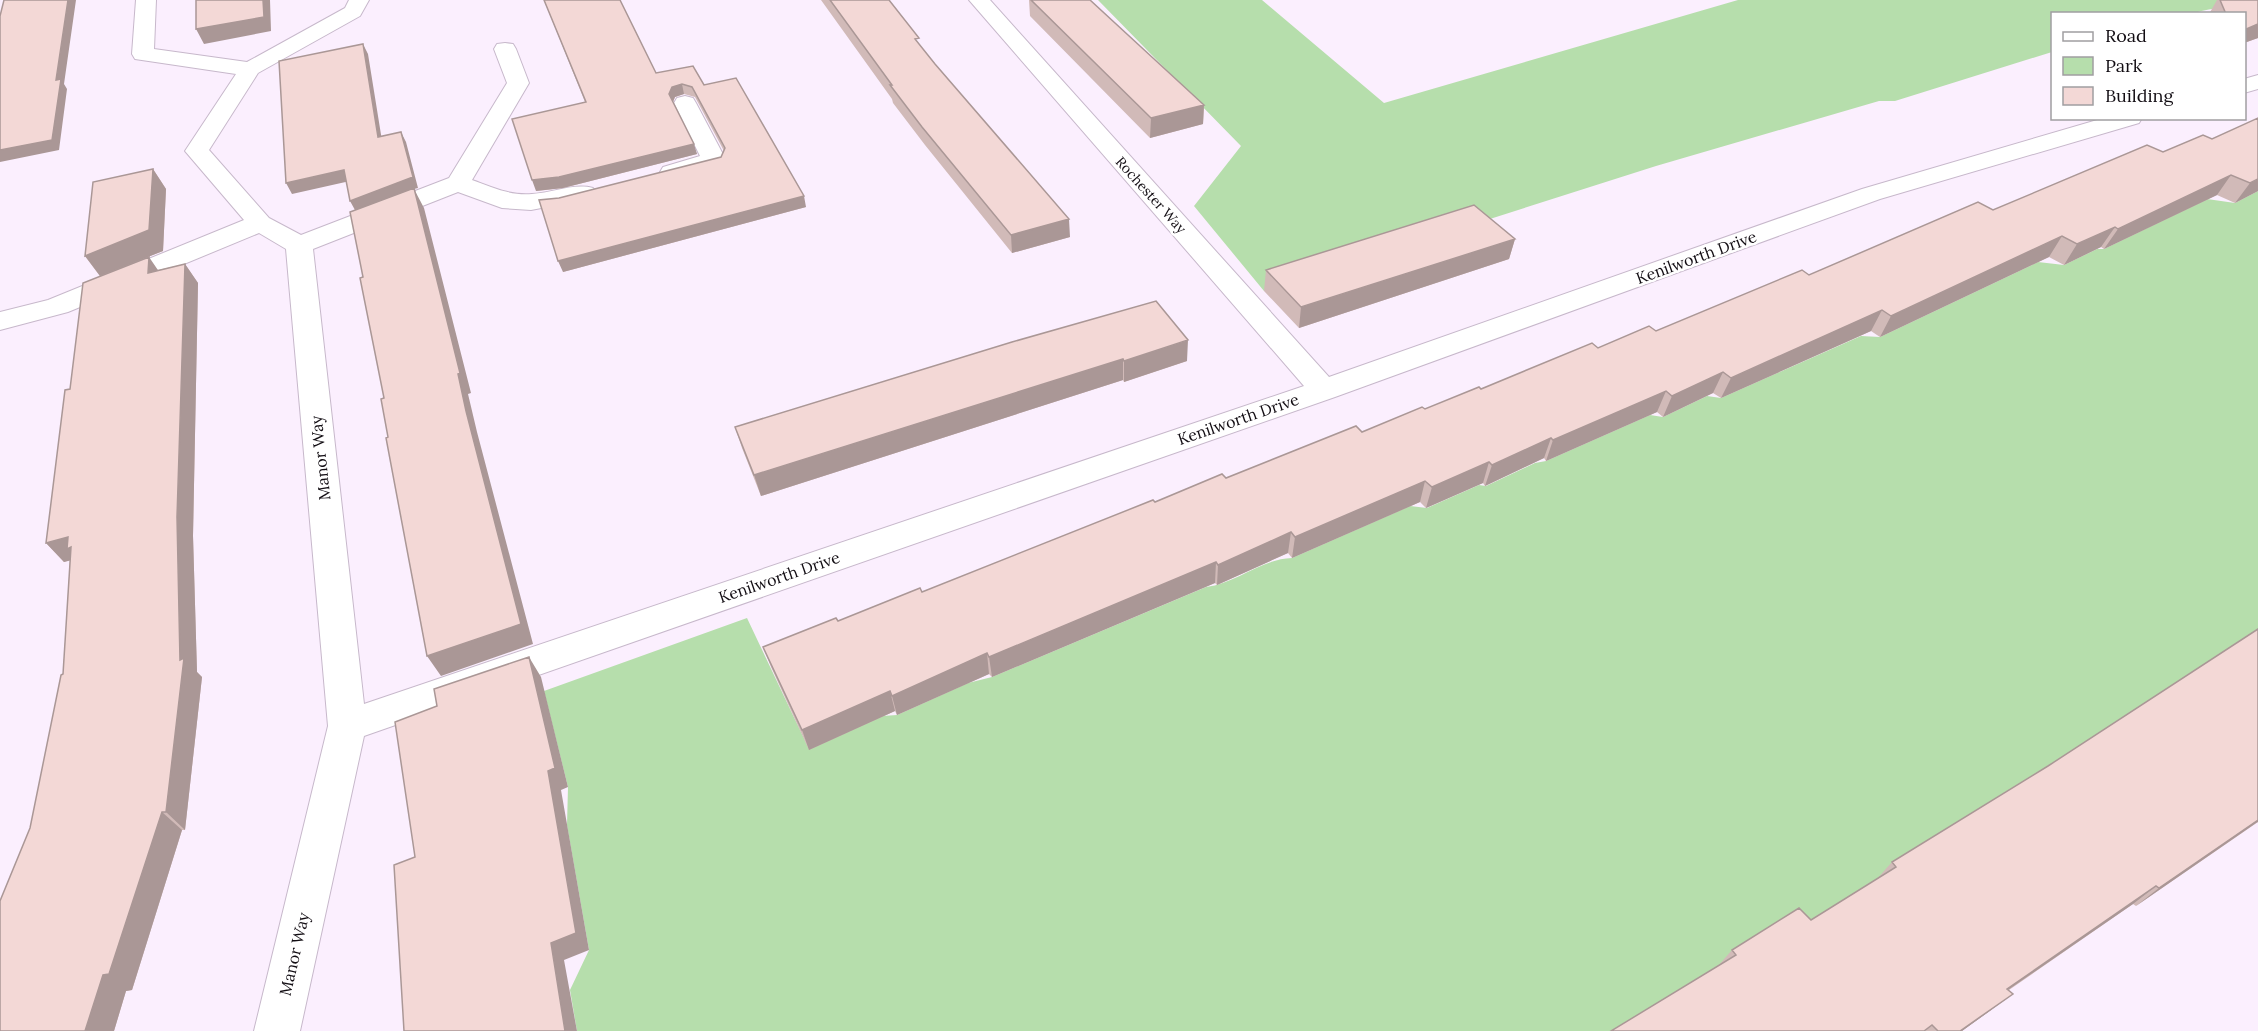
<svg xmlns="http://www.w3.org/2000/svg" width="2258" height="1031" font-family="Lora,serif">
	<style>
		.green { fill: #b6deac }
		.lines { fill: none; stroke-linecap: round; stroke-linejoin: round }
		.minor-casing { stroke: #c7b8cb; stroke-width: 2 }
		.minor { fill: #fff; fill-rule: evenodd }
		.wall { fill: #d1bab8 }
		.shaded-wall { fill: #aa9796 }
		.building { fill: #f3d8d6; stroke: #aa9796; stroke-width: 1.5 }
		.labels { text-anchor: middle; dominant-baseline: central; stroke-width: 5; stroke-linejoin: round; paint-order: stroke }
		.far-street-label { font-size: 14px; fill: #120d13; stroke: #fff }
		.street-label { font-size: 16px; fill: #120d13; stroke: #fff }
	</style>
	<rect width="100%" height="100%" fill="#fbeffe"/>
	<!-- green -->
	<path class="green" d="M1098,0H1262L1384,103L1738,0H2252C2230,8 2215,7 2194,13L2052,14V52L1895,101H1879L1656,166L1264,291L1194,206L1241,146Z
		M2258,191V638L1871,890L1623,1031H577L570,990L589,950L567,825L568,787L544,691L747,618L809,749L882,716L897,715L968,683L992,677L1206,587C1237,583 1261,559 1292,558L1410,506L1427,508L1479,485L1486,486L1535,463L1546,461L1650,415L1663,417L1707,396L1721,398L1861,336L1880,337L2038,262L2064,265L2097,249H2104L2207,199L2235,203Z"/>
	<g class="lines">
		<!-- minor casing -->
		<g class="minor-casing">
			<path id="minor" d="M136,0H156L154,49L247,62L345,8L349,0H369L360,16L258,73L209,150L269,218L301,235L449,178L507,83L494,49L497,44L505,43L513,44L516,49L529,83L472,180C492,187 510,196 532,194C552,193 573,183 593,188L597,193L593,198L531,210L502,208L458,192L313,249L364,704L1304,386L969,0H990L1329,377L1862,189L2104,118H2142L2139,123L1880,199L1335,397L364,736L300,1031H254L328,726L286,249L259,233L68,312L0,330V312L48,300L244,220L185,151L236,74L135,59L132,54Z
				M2258,75V89L2244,93V79Z
				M685,96L693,98L696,103L726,160L723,165L672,179L663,177L660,172L663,167L700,156L674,103L677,98Z"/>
		</g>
		<!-- minor -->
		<use href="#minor" class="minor"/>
	</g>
	<!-- wall -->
	<path class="wall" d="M544,0H620L656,73L704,85L806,207L563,272L559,198L721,157L724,151L695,97L684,94L675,97L673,102L697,154L563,188L536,191L585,102Z
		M821,0H889L920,46L1070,237L1012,253L925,145L893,103L892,99Z
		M1029,0H1090L1204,105L1203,124L1150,138L1030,16Z
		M2217,0H2258V38L2244,43V14H2209Z
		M2203,135L2258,191L2235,203L2217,195L2104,249L2101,247L2064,265L2049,257L1880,337L1871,331L1721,398L1713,393L1663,417L1657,412L1546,461L1544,458L1485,486L1483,483L1426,508L1420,502L1292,558L1288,553L1217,585L1215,583L992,677L989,674L897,715L895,711L809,750L771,667L763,647L922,592L1155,502L1362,432L1481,389L1598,348L1656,331L1809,275L1993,210L2163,152Z
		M153,169L166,189L163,251L140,260L158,270L185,264L198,283L193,536L197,672L202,677L185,830H182L132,990L126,991L114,1031H0L30,828L63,674L70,560L64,562L46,543L70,389L100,276L85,256Z
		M1515,239L1509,259L1299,328L1264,291L1266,270Z
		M1012,342L1187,361L1124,382L1123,380L761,496L742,448L735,427Z
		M2258,822L2136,906L2133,904L2009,990L1991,1010L1962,1031H1611L1718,966L1732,950L1811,920L1876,880L1892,862Z"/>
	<!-- shaded-wall -->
	<path class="shaded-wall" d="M68,0H76L64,84L67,89L59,150L0,162V150L56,80Z
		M263,0H270L271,31L204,44L196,29Z
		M2258,24V38L2244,43V30Z
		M363,44L368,54L383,147L378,137Z
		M682,84L684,94L675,97L672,104L669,94L672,87Z
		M1204,105L1203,124L1150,138L1151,118Z
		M401,132L406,142L418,188L414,189L424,208L471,393L468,394L477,432L533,644L441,676L427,656L466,411L350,201Z
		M694,144L697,154L563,188L536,191L532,180Z
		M153,169L166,189L163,251L100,276L85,256Z
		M344,170L350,181L292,194L286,183Z
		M2231,175L2217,195L2104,249L2118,229Z
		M2258,179V191L2235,203L2250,183Z
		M804,196L806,207L563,272L558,261Z
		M1069,219L1070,237L1012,253L1011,235Z
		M2115,227L2101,247L2064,265L2077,244Z
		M2062,236L2049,257L1880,337L1891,316Z
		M1515,239L1509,259L1299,328L1301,307Z
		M149,257L162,276L148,273Z
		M185,264L198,283L193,536L197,672L202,677L185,830L166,812L177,517Z
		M1882,310L1871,331L1721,398L1731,378Z
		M1188,340L1187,361L1124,382V361Z
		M1123,359V380L761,496L754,475Z
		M1723,372L1713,393L1663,417L1672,396Z
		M1666,391L1657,412L1546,461L1553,440Z
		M1551,438L1544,458L1485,486L1492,465Z
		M1489,462L1483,483L1426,508L1432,487Z
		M1425,481L1420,502L1292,558L1295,537Z
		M1291,532L1288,553L1217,585L1218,565Z
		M68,537L76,559L64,562L46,543Z
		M1216,562L1215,583L992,677L989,657Z
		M987,653L989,674L897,715L892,696Z
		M529,657L541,677L568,787L561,790L589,950L564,960L577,1031H565L551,943Z
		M890,691L895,711L809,750L802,730Z
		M162,812L182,830L132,990L126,991L114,1031H85L103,975Z
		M2258,820V822L2256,823L2136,906L2159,888Z
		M2156,886L2133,904L1986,1005L2007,989Z
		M2013,994L1962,1031H1960Z"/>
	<!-- building -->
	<path class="building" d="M4,0H68L56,80L61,79L52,140L0,150V16Z
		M196,0H263L264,17L196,29Z
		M544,0H620L656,73L693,66L704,85L736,78L804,196L558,261L539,200L559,198L721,157L725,148L692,87L682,84L672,87L669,94L694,144L559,177L532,180L512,119L586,102Z
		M830,0H889L919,38L915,39L935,64L1069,219L1011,235L922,127L890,85H892Z
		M1031,0H1090L1204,105L1151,118Z
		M2220,0H2258V24L2244,30V14H2226Z
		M363,44L378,137L401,132L413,177L350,201L344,170L286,183L279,61Z
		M2258,118V179L2250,183L2231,175L2118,229L2115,227L2077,244L2062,236L1891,316L1882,310L1731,378L1723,372L1672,396L1666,391L1553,440L1551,438L1492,465L1489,462L1432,487L1425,481L1295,537L1291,532L1218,565L1216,562L989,657L987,653L892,696L890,691L802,730L763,647L836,618L838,621L920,588L922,592L1153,500L1155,502L1222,474L1226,478L1356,426L1362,432L1422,407L1425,409L1479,387L1481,389L1592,343L1598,348L1649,326L1656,331L1802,270L1809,275L1978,202L1993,210L2147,145L2163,152L2203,135L2212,139Z
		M153,169L149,230L85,256L93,182Z
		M414,188L460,373L458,374L466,411L521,624L427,656L386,438L388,437L381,399L384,398L360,278L363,277L350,212Z
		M1474,205L1515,239L1301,307L1266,270Z
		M149,257L148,273L185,264L177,517L180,660L184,658L166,812H162L109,974L103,975L85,1031H0V901L30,828L61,675L63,674L71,547L67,549L68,537L46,543L65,390L70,389L83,283Z
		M1156,301L1188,340L1124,361L1123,359L754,475L735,427L1012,342Z
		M2258,629V820L2159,888L2156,886L2007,989L2013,994L1960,1031H1938L1932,1025L1924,1031H1611L1736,955L1732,950L1799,908L1811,920L1896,867L1892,862L2048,766Z
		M529,657L555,768L548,771L576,933L551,943L565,1031H404L394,865L415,857L395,722L437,706L434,689Z"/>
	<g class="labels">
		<!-- far-street labels -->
		<g class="far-street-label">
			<text transform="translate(1151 195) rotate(48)">Rochester Way</text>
		</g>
		<!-- street labels -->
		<g class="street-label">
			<text transform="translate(1696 257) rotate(-20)">Kenilworth Drive</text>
			<text transform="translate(1238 419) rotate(-19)">Kenilworth Drive</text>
			<text transform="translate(320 458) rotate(-96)">Manor Way</text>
			<text transform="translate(779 577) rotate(-19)">Kenilworth Drive</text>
			<text transform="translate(294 954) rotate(-77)">Manor Way</text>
		</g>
	</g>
	<!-- legend -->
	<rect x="2051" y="12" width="195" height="108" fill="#ffffff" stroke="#a09ea1" stroke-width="1.5"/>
	<rect x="2063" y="32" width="30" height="9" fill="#ffffff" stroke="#a09ea1" stroke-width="1.5"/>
	<text x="2105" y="42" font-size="18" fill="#120d13">Road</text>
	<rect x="2063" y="57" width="30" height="18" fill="#b6deac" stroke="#a09ea1" stroke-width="1.5"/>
	<text x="2105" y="72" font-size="18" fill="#120d13">Park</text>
	<rect x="2063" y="87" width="30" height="18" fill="#f3d8d6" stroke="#a09ea1" stroke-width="1.5"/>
	<text x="2105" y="102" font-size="18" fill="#120d13">Building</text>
</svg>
